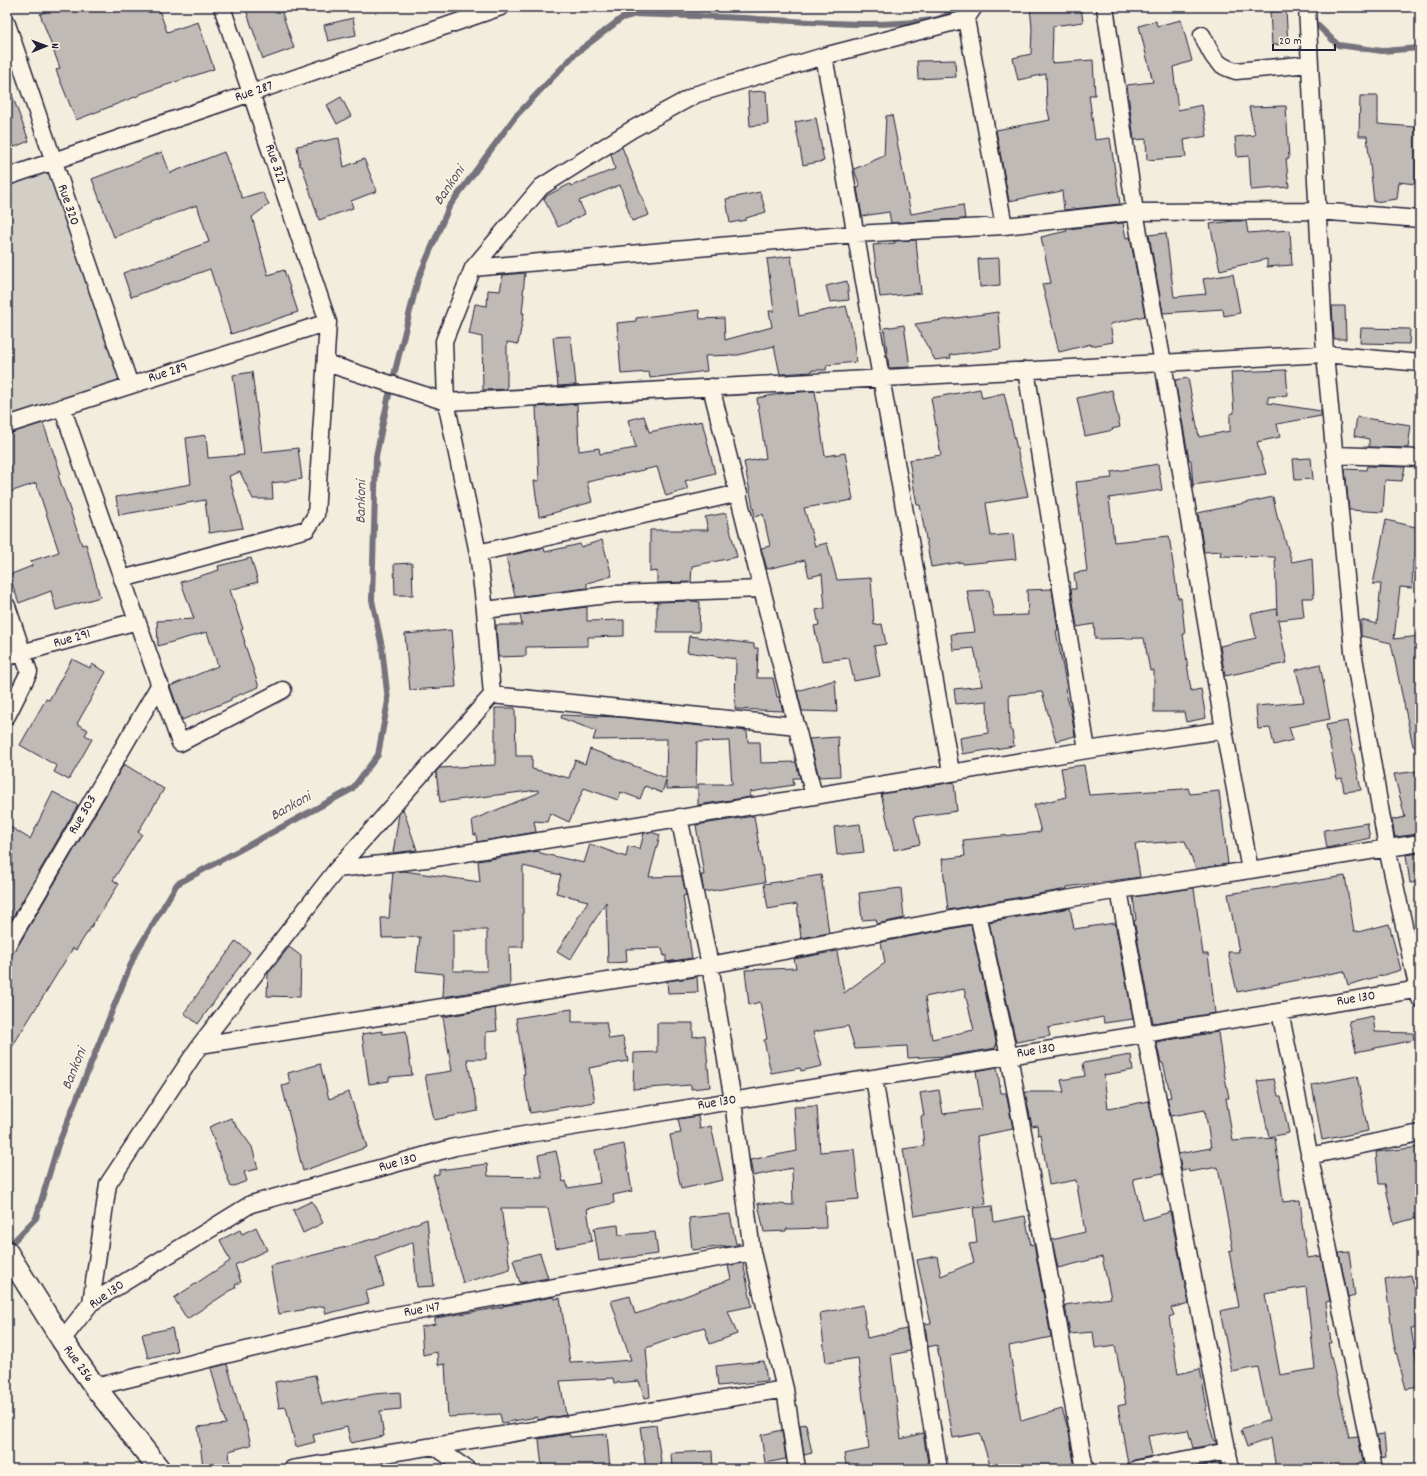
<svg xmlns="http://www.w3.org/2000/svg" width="1427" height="1476" font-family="Dekko,sans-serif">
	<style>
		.green { fill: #d4cfc6; stroke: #7b7880 }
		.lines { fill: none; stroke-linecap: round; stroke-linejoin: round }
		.stream { stroke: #75727b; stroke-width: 6 }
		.building { fill: #bfbab6; stroke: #22223b; fill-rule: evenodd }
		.minor-casing { stroke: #22223b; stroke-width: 19 }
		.tertiary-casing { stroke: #22223b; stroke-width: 24 }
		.minor { stroke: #fcf5e5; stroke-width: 16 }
		.tertiary { stroke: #fcf5e5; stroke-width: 21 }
		.labels { text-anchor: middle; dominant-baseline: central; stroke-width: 3; stroke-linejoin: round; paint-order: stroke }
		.street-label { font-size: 14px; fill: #22223b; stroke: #fcf5e5 }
		.water-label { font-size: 15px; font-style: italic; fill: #525160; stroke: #fcf5e5 }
	</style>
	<rect width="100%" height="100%" fill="#f3edde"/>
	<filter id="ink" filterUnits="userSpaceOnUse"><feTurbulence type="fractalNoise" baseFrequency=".025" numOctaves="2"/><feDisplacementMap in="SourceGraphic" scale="8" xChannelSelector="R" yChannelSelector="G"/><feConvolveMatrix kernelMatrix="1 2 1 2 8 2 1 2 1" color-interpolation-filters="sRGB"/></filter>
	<g filter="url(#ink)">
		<!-- green -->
		<path class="green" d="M54,161L130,385L7,425V177Z"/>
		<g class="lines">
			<!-- stream -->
			<path class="stream" d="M1311,19L1338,45L1382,51L1420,48
				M7,1248L36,1218L58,1145L135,954L177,884L352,789L378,755L388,701L382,647L372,600L376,456L388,399L418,279L449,207L515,117L575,54L622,18L636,14C677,16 718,16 758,19C816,22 874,28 932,20C941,19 950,14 955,7"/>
		</g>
		<!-- building -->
		<path class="building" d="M59,7H158L167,32L198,22L214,69L140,94V95L76,120L56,70L60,68L40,14Z
			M245,7H280L294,48L263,59Z
			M1030,7H1081L1083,22L1053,26L1052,63L1093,60L1095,95H1089L1095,140L1110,138L1120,204L1064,210L1062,191L1009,201L996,130L1050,120L1047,107L1046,74L1018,80L1013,58L1031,54L1032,28Z
			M1286,11L1288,44L1272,45L1270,12Z
			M353,18L356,35L328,41L324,25Z
			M1181,20L1192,61L1173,67L1178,110L1202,105L1207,136L1184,140L1186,157L1147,160L1146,139L1134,140L1127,85L1153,82L1139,26L1156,21L1157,26Z
			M955,60L956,77L918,79L917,61Z
			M7,87H9L29,141L7,150Z
			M766,91L768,124L750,126L748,92Z
			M1360,96H1378V124L1415,127V184L1399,182L1397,199L1374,202L1367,136H1359Z
			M341,97L351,116L337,124L327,105Z
			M1286,106L1289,159H1286L1289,187L1251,190L1249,156L1237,157L1235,137L1255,135L1249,107Z
			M892,115L911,214L963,205L965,219L891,223L889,212L862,216L857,188L860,187L854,169L884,156L886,116Z
			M816,118L824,161L803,165L795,122Z
			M339,138L344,167L364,159L377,191L351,201L353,208L319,220L302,166H300L297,146Z
			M622,147L649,215L632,221L620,185L579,201L585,214L558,227L544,199L546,196L570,184L571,186L615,169L611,154Z
			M162,152L170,173L224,152L242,198L262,192L269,204L252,217L268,275L284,270L298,312L231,334L210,269L131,297L123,273L209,242L197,205L114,237L92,179Z
			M760,192L766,212L746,218V220L730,223L726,199Z
			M1233,221H1246L1248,233L1290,230L1292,265L1267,267V259L1220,270L1210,224Z
			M1123,223L1126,238L1130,237L1145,316L1110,324L1113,342L1091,346V344L1059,352L1042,284L1051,283L1041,237L1067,231V229Z
			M1166,233L1174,297L1206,294L1203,279L1233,274L1240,313L1224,316L1223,309L1163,313L1149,235Z
			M916,240L921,293L880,297L873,245L895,243L894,241Z
			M791,256L799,316L846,306L853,333L856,362L827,365L826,370H812V372L780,374L774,346L738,355L705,356L707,371L650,378L649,372L621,374L617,323L636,321V318L699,310L700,319L724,318L725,340L772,327L769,311H774L767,259Z
			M999,258L1000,285L980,287L978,259Z
			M525,273L523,294H524L522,313H524L518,344L507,342V389L483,390L482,337L469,334L475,304L487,306L488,290L500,291L503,275Z
			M847,281L849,300L830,302L826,286Z
			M1332,306H1345L1346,339H1334Z
			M998,312L1001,349L950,355L951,358L935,360L915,324Z
			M904,325L910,367L889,368L884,328Z
			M1361,328L1410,329L1409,344L1360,343Z
			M571,336L576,385L558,386L553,337Z
			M1286,370L1288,395L1268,397V403L1321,411V416L1277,424L1280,437L1257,442L1266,474L1193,485L1191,460H1189L1175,380L1188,378L1199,437L1230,431V414L1234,413L1231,372Z
			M252,372L262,452L298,448L302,479L272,483L273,499H253L240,472L229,476L243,528L209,533L205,500L119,515L116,497L191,484L186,438L206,435L208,458L244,455L233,375Z
			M980,389L982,398L1004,393L1028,496L986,503L991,536L1013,534L1016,559L963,564L962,562L931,567L920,505H917L909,460L941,455L931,398Z
			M1112,390L1120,427L1112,429L1113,430L1085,436L1077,398Z
			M815,391L825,456L845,453L853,500L804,508L809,525L815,546L827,543L837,580L871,578L874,625L882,624L886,644L874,646L880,676L854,681L849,658L822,661L814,626L819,625L816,610L825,608L822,574L809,577L805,560L767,569L761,548L770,546L763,514L755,517L744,462L766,458L757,398L785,393Z
			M577,404L579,451L599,448L600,454L636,448L628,420L644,416L649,432L702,421L715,473L685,481L688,489L666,496L657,467L587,482L592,502L539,517L534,481H539L536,407Z
			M1357,417L1411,425L1408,448L1369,447V439L1354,436Z
			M43,423L61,474L58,475L82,545L86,544L100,597L56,610L51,591L19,603L9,575L32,566L31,561L59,552L36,483L7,493V434Z
			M1311,458L1313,479L1295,480L1293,459Z
			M1158,464L1162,490L1109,498L1114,542L1169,536L1178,598H1181L1185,634H1183L1191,691L1201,689L1206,718L1186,722L1184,712H1154V670L1150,671L1144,638L1095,639L1094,624L1077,627L1071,589H1076L1074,573L1087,571L1076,482L1112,478L1111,472Z
			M1367,466L1405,467L1402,481L1385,480L1383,512L1349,510L1345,469L1366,470Z
			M1273,497L1278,520H1279L1292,562L1312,558L1314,598H1302L1304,617L1278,620L1287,663L1225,676L1220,646L1256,638L1251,614L1276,609L1277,615L1275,557L1220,556L1221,551L1204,552L1198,513Z
			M726,513L737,557L692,566L691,582L657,583V571L650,572V530H708L705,517Z
			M1386,520L1420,528V561L1413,560L1412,588L1400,587L1394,639L1420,636V745L1413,746L1391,643L1361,636V620L1377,624L1381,584H1373Z
			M602,540L612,576L587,583V588L515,597L506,556L544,548L545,552L580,544L581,547Z
			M251,558L258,582L230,590L243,629L241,630L245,642H244L259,687L231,698V700L182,720L170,686L218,666L207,632L158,646L157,621L194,619L181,582L219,570L218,566Z
			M412,563L413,595H395L394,564Z
			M1052,589L1058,630L1056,631L1067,688L1065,689L1071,712L1075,736L1056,741L1042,692L1009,695L1010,730H1012L1014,746L962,754L960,738L988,733L987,701L956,704L954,689L982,686L974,648L953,650L951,634L975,632L967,591L989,590L994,616L1028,615L1027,590Z
			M692,601L700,602L699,632H657V602Z
			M587,607V621L624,620V636L588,637V646L526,647V656L498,657L496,625H522L520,615Z
			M451,630L456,687L410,690L405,634Z
			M689,636L754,644V648H758L757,678H773L777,697H779L783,711L735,709L736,659L687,652Z
			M72,659L90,668L92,664L106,672L77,724L88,730L85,735L92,739L69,780L54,772L57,766L20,745L46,699L49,700Z
			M1320,664L1330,719L1289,727L1293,740L1274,745L1270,728L1258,729L1256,706L1304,702L1296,670Z
			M835,680L837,712L802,711L797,691Z
			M495,708H515L516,756H532V769L569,778L575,760L585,764L590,749L666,778L667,739L593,740L596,731L561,718L562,715L618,717L747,731L748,742H760L761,763L796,762L800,778H793L794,785L750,792V797L698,805V784H732L729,741L697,742L696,788L666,789V780L662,793L645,786L640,799L621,792L618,800L584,788L569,822L550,813L547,822L534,821L536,832L477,842L476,834L474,835L472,820L538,793V790L440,802L436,772L439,768L495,765Z
			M1347,721L1361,790L1344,792L1342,778L1337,779L1326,725Z
			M838,737L840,776L819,777L809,739Z
			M124,764L164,789L138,832L142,834L113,880L119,884L76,950L73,948L7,1055V955L11,954L15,951Z
			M1084,765L1089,795L1183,789L1188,788L1190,794L1219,791L1228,864L1196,869L1185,841L1135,844L1140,877L1067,887V889L948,910L942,859L965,856L963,840L1041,832L1034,805L1066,797L1061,768Z
			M1420,771V834L1395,837L1392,820L1405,817L1394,774Z
			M954,782L957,811L914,817L920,844L894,850L881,794Z
			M53,792L78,805L7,927V825L30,839Z
			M403,809L417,850L393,853L399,814Z
			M754,816L765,882L704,892L701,875H704L696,825Z
			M1367,823L1370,838L1327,848L1324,830Z
			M860,824L864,852L837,855L834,827Z
			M650,832L660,835L649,877L682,876L686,895L683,896L692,958L666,962V955L664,956L662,948L626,949L627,962L608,963L606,902L570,960L557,952L588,901L556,893L561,875L523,866V947H509L510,986L443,997L444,974L416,971L420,937L382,938L381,918H389L393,872L404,871L480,882L478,861L539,851L540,853L584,863L590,844L626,857L628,846L640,849L644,833ZM453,930H487V971H453Z
			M1420,853V882L1410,883L1406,855Z
			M821,875L829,933L801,938L797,904L768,909L764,884Z
			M1345,876L1354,931H1358V932L1389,924L1401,970L1348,985L1344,971L1237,992L1228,952H1239L1228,894Z
			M901,888L904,918L877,924L876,919L862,920L859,893Z
			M1194,888L1203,954H1208L1215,1013L1153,1023L1134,921L1136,920L1133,897Z
			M1070,908L1074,929L1115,923L1133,1019L1104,1023L1103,1017L1048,1028L1050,1036L1016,1042L989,922Z
			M971,925L997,1046H995L996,1048L947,1056L908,1058L907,1046L855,1049L848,1026L813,1032L822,1066L801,1071L800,1068L771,1073L764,1040L767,1039L760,1002L749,1005L745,970L796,968L794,959L837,951L844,993L885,963L881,942ZM964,989L974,1030L932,1039L925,997Z
			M236,941L250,952L198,1024L184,1013Z
			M289,947L301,956L300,997L267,996L268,974Z
			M697,977L698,992L668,993L667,981Z
			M495,1008L497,1031L486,1032V1059H467L478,1111L434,1120L425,1075L452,1071L443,1017Z
			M572,1009V1022H606L609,1039L623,1037L628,1061L589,1068L595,1102L530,1113L523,1074H525L516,1018Z
			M1373,1016L1375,1032L1413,1033L1414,1040L1356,1052L1349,1021Z
			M657,1023H693V1037L705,1035L710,1087L691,1089V1085L633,1089L634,1053L657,1052Z
			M382,1031L383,1034L406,1031L412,1075L389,1077V1081L369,1084L362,1034Z
			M1218,1032L1222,1062L1229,1098H1226L1233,1141L1275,1138L1283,1202L1300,1200L1302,1217H1301L1307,1258L1321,1256L1330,1301L1326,1302L1331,1343H1328L1349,1437L1358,1436L1363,1462L1356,1464L1358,1469H1276L1271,1438L1247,1447L1241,1430L1269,1420L1258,1367L1232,1372L1220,1311L1239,1307L1229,1251L1233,1250L1218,1167L1189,1172L1188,1169L1182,1170L1178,1154L1211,1148L1205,1110L1171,1116L1167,1098L1171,1097L1163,1063H1161L1156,1042ZM1306,1287L1315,1369L1280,1375L1265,1294Z
			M1131,1055L1133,1070L1104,1075L1108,1109L1149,1101L1163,1173L1133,1179L1143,1220L1170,1212L1189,1303L1171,1308L1174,1315L1169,1317L1178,1374L1200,1369L1207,1407L1205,1408L1214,1441L1216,1440V1444L1193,1448L1188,1430L1148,1436L1152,1456L1134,1460L1128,1464L1118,1406L1126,1404L1115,1345L1095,1348L1093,1332L1070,1334L1065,1305L1111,1298L1102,1257L1058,1268L1052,1240L1085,1232L1076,1180L1049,1185L1041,1134L1038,1135L1037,1125L1032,1126L1025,1092H1064L1061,1080L1085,1076L1083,1063Z
			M320,1064L329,1099L349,1092L367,1147L303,1171L282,1086L290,1084L288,1073Z
			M997,1067L1001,1093H1006L1013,1129L977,1136L986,1204L914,1216L903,1149L924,1146L921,1116H924L920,1093L939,1090L943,1114L982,1109L976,1071Z
			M1357,1076L1368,1131L1322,1140L1312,1085Z
			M1274,1079L1278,1096H1281L1289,1133L1269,1137L1257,1081Z
			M817,1106L820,1152L854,1149L859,1199L825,1202L826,1228L786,1229V1231L764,1232L758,1203L793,1205L792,1168L753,1176L750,1160L797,1151L794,1107Z
			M698,1116L700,1129L711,1126L723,1180L681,1189L670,1135L681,1133L678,1119Z
			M231,1118L252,1147L258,1169L244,1172L247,1181L231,1187L209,1127Z
			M624,1144L632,1191L613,1195L614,1203L587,1209L592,1241L556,1248L548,1208H501L510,1269L463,1283L433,1175L439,1174V1170L487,1164L488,1176L542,1177L538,1155L556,1151L563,1182L566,1181L568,1188L600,1183L595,1150Z
			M1420,1147V1217L1394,1224L1385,1184H1379L1376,1152Z
			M312,1201L323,1223L303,1233L293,1210Z
			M992,1206L994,1222L1025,1216L1031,1245L1034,1244L1051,1337L1009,1346L1021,1421L1062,1409L1069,1432L1074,1463L1054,1469H991L980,1433L953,1438L937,1345L928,1347L925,1324L931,1323L917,1260L937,1256L941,1276L974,1262L969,1244L977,1243L973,1208Z
			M730,1214L736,1244L739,1243V1245L724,1247L726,1246L692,1250L689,1218Z
			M427,1219L434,1286L417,1287L413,1242L376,1257L384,1286L366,1291L369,1303L326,1314L324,1306L279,1314L270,1266L358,1244V1243L387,1235Z
			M618,1225L619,1235L655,1232L658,1254L599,1261L594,1228Z
			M256,1227L267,1250L235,1265L241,1282L235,1285L236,1287L187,1319L174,1298L230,1261L220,1240L240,1230L242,1234Z
			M1349,1252L1355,1296L1348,1298L1339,1253Z
			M540,1253L548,1278L520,1283L513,1260Z
			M743,1263L752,1306L728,1311L737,1334L710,1344L704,1327L646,1348L650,1397L645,1398L639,1381L614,1383L613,1378L560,1381L566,1415L537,1420V1417L502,1423L500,1414L448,1417L445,1364L438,1365L437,1352L423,1355L421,1327L435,1324V1318L503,1307V1306L553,1297L554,1299L560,1298L570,1362L594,1361V1363L631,1360L611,1301L630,1296L635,1314L645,1311L731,1279L728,1266Z
			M1411,1275L1416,1293L1418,1292L1420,1304V1328L1411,1329L1420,1379V1387L1406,1389L1394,1344L1385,1280Z
			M863,1305L867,1338L906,1329L910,1351L891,1355L901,1439L923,1433L929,1469H847L844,1454L869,1449L858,1358L826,1363L820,1313Z
			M172,1328L177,1351L148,1358L142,1334Z
			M764,1361L767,1381L718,1386L716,1366Z
			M227,1364L243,1421H245L251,1445L229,1451L230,1464L203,1467L198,1427L226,1424L211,1368Z
			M315,1375L322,1404L374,1394L400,1392L401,1409L380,1411L384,1436L351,1443L347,1427L313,1435L315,1442L296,1447L286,1407L279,1408L275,1382Z
			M806,1424L812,1453L804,1455L800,1425Z
			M656,1425L662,1468L646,1469L640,1427Z
			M782,1430L786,1459L765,1463L761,1435Z
			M569,1434L570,1437L607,1434L610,1469H564V1466L542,1468L539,1439Z
			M1384,1434L1386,1457L1381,1458L1377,1435Z
			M712,1451L713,1469H672L671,1453Z
			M1220,1462L1221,1469H1198V1467Z"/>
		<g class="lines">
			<!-- minor casing -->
			<g class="minor-casing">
				<path id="minor" d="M1105,7L1135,212L1163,363L1224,730L1250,870
					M1307,7L1325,354L1353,651L1387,848L1420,999
					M966,19L1004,226
					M7,24L130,385
					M1202,35C1212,54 1213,65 1236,71L1310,64
					M824,56L951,772
					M7,177L501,7
					M473,268L855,234L1004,226L1135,212L1317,211L1420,219
					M326,363L446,402L1325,354L1420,363
					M1026,370L1087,750
					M711,387L814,796
					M62,407L180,743L283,690
					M7,425L328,322
					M1335,455L1420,458
					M478,553L739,493
					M122,579L307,529L316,515L328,322L222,7
					M7,606L29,672L7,716
					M485,610L615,594L762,589
					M7,657L137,621
					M492,695L797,726
					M679,817L710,965L733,1101L752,1252L785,1389L797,1469
					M337,869L435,858L814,796L1087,750L1224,730
					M1119,890L1145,1034L1231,1469
					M978,914L1009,1056L1085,1469
					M7,946L160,684
					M1280,1012L1374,1469
					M200,1045L710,965L978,914L1119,890L1250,870L1420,843
					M874,1078L939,1469
					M1309,1156L1420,1133
					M91,1303L108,1184L200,1045L337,869L492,695L485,610L478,553L446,402L444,341L473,268L541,187L631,130L697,94L824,56L966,19L974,7
					M62,1340L91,1303L251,1204L455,1147L529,1134L1420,989
					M95,1387L368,1320L752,1252
					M434,1446L467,1469
					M292,1469L785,1389
					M1136,1469L1228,1451"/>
			</g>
			<!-- tertiary casing -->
			<g class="tertiary-casing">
				<path id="tertiary" d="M7,1252L62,1340L95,1387L159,1469"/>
			</g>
			<!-- minor -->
			<use href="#minor" class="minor"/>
			<!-- tertiary -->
			<use href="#tertiary" class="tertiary"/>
		</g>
	</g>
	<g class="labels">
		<!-- street labels -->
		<g class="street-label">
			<text transform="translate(254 92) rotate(-19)">Rue 287</text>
			<text transform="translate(275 164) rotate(71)">Rue 322</text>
			<text transform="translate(68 205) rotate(71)">Rue 320</text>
			<text transform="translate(168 373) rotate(-18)">Rue 289</text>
			<text transform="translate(72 639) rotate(-16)">Rue 291</text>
			<text transform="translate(83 815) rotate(-60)">Rue 303</text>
			<text transform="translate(1356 999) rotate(-9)">Rue 130</text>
			<text transform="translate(1036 1051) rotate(-9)">Rue 130</text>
			<text transform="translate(717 1103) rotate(-9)">Rue 130</text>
			<text transform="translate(398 1163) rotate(-15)">Rue 130</text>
			<text transform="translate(107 1295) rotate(-35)">Rue 130</text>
			<text transform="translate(422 1310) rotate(-10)">Rue 147</text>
			<text transform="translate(78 1364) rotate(54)">Rue 256</text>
		</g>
		<!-- water labels -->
		<g class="water-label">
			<text transform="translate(450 186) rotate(-56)">Bankoni</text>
			<text transform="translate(362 502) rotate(-89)">Bankoni</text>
			<text transform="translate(291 807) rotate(-29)">Bankoni</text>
			<text transform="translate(75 1069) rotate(-68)">Bankoni</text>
		</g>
	</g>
	<!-- margin -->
	<rect width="1427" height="1476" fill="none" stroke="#fcf5e5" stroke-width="24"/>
	<rect x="12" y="12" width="1403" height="1452" fill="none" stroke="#22223b" stroke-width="1.5" filter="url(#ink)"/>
	<!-- north arrow -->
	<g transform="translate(46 46) rotate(89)" stroke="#fcf5e5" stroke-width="3" paint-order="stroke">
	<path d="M0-3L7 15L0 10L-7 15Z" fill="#22223b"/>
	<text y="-6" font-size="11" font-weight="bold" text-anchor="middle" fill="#22223b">N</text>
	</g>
	<!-- scale -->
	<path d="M1273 44v6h62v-6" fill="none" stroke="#22223b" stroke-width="2"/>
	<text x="1279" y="44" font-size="12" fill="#22223b" stroke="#fcf5e5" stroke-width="3" paint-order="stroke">20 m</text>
</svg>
